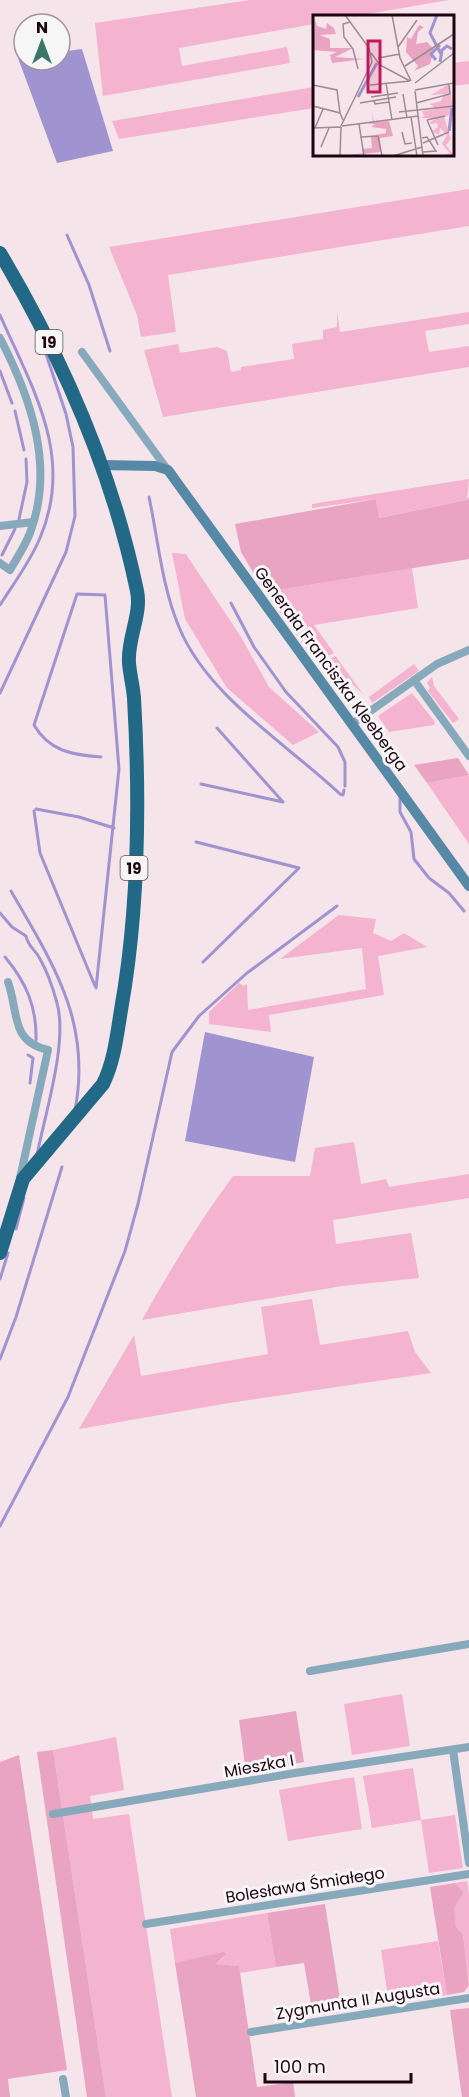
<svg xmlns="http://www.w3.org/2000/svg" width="469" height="2097" font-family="Poppins,sans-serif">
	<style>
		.green { fill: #f4b3ce }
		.forest { fill: #e8a4c1 }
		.water { fill: #9f94d0 }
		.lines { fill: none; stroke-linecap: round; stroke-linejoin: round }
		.stream { stroke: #9f94d0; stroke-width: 3 }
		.minor { stroke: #87a9bc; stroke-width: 8 }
		.secondary { stroke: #5589a5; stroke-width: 10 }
		.trunk { stroke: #226887; stroke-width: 14 }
		.labels { text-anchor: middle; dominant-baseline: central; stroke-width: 6; stroke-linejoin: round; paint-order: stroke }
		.shield { fill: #f6f6f6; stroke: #5f4d56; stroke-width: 1.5 }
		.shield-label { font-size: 15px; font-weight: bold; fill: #1e0411 }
		.street-label { font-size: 16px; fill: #1e0411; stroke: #f6f6f6 }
		.inset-river { fill: none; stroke: #9f94d0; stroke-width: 3 }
		.inset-road { fill: none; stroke: #9f8a93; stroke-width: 1.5 }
		.view { fill: #c2185b; fill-opacity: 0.15; stroke: #c2185b; stroke-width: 3 }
		.inset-edge { fill: none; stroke: #1e0411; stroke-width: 3 }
	</style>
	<rect width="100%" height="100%" fill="#f5e4ea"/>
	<!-- green -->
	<path class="green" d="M250,0H449L356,16H314V24L179,48L182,66L287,47L290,63L103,96L95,23Z
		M469,61V84L453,86V63Z
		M314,87V108L119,139L112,121Z
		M469,189V226L168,275L176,332L141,337L137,315L109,247Z
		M337,312L340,332L469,312V324L425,331L429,352L469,346V367L163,417L144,350L178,344L180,353L217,347L227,351L231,372L241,370V367L294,359L292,344L323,339V330L337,327Z
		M469,479L467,500L378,518L376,499L312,508V504Z
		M172,553L186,554L241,637L269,687L319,732L293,745L227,688L185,619Z
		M412,568L418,608L314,625L334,653L324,658L306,648L265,592Z
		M336,656L339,661L363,694L326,660Z
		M414,664L419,671L372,703L369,697Z
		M432,677L434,686L459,719L453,723L428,691L430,688L427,683Z
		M412,693L435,722L434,725L389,732L378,716Z
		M469,775V844L427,783Z
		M339,915L376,919L373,933L391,941L404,933L427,947L378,956L384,995L269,1015L271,1032L209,1024V1012L239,983L244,986L247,984L248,1010L366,989L362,948L280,959Z
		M354,1142L361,1184L386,1179L389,1187L469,1174V1198L333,1220L336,1244L411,1233L419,1278L342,1286L142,1320C170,1270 199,1222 233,1176H310L315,1148Z
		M312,1299L320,1345L408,1331L415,1352L431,1373L229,1403L79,1429L134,1335L141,1376L268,1354L261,1307Z
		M402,1694L410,1746L352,1755L344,1704Z
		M116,1737L124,1790L90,1796L93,1819L129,1814L172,2097H106L53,1750Z
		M413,1768L421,1820L455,1815L463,1868L429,1873L421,1820L372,1828L363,1776Z
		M354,1777L362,1829L288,1841L279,1790Z
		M467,1881L469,1894V1981L463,1934L456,1927L453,1908L464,1892L455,1883Z
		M267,1913L276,1967L240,1973L238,1966L216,1964L224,1957L175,1963L170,1929Z
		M438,1941L447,1995L389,2004L381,1950Z"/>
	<!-- forest -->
	<path class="forest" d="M469,497V559L265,592L241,552L235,524L376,499L379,518L467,500Z
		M458,758L469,775L427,783L414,765Z
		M296,1711L304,1762L246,1772L239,1720Z
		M53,1750L106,2097H87L37,1752Z
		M19,1755L67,2070L8,2079L10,2097H0V1762Z
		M455,1883L464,1892L454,1908L456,1927L463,1934L469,1985L464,1992L447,1995L430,1887Z
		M325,1904L342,2012L313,2016L304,1963L276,1967L267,1913Z
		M223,1952L226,1954L216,1964L239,1966L257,2087L293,2082L295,2097H196L175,1963Z
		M469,2008V2097H462L450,2010Z"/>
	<!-- water -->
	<path class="water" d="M82,49L113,151L57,163L18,58L60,60V52Z
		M205,1032L314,1057L295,1162L185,1141Z"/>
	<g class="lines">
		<!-- stream -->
		<path class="stream" d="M67,235L89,285L110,351
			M0,315C32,388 75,456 40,538C30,562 14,583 0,605
			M0,371L12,403
			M15,411L24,450
			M149,497C158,539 162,587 179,627C207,696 287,744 340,794L343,795L344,790
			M19,519L27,482L26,459
			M2,555L15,529
			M231,603L254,647L286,692L338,747L345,762V786
			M0,693L66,552L75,516L73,447L66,414L46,354
			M201,784L283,802L217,728
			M400,798V812L411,832L414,859L429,878L449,893L464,911
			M36,809L79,817L114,828
			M34,811L40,853L95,986
			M196,842L299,868L203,962
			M11,891C53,964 92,1022 75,1110
			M0,913L12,927L26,936C28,947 36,950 40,959C48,973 53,988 57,1003C68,1042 45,1114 37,1155
			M5,957C26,982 37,1007 36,1040
			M96,988L119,769L105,595L77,594L34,725C49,751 72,755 101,757
			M28,1055L33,1058L30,1083
			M16,1229L24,1198
			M0,1279L8,1253
			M0,1359L16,1317L62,1167
			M0,1526L68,1397L125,1251L138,1204L172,1052L199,1016L247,973L337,906"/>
		<!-- minor -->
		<path class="minor" d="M0,338C31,398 55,467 30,533C25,546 17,558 10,570L0,563
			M82,352L167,469
			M0,526L33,522
			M414,680L469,756
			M352,724L437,664L469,650
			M8,982C19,1013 10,1041 48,1050L20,1178
			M310,1671L469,1644
			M453,1750L469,1863
			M53,1814L295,1773L469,1747
			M146,1924L469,1874
			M251,2032L469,1998
			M63,2079L66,2097"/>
		<!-- secondary -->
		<path class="secondary" d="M102,465L155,466L168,470L469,886"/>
		<!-- trunk -->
		<path class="trunk" d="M0,253C63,359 112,470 137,591C142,614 127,639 129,663C130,675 133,686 134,698C140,801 139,909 121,1010C117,1035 114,1062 103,1084L23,1179L0,1253"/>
	</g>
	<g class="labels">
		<!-- shield labels -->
		<g class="shield">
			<rect x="35.5" y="330" width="27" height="24" rx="4.5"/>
			<rect x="120.5" y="856" width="27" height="24" rx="4.5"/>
		</g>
		<g class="shield-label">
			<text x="49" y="342">19</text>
			<text x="134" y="868">19</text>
		</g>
		<!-- street labels -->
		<g class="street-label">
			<text transform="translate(331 669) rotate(54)">Generała Franciszka Kleeberga</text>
			<text transform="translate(259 1766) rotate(-10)">Mieszka I</text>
			<text transform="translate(305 1885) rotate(-9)">Bolesława Śmiałego</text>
			<text transform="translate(358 2001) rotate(-9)">Zygmunta II Augusta</text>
		</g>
	</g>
	<!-- overview -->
	<g transform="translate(313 15)">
		<rect width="141" height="141" fill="#f5e4ea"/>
		<path d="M136,69L141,99L131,102L138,124L133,130L141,141H131L137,138L129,129L134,120L127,113L126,120L119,116L125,112L124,108L118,109L117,107L123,104L101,102H111L109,96L123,94L117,89L128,86L131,79L118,80Z" fill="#f4b3ce"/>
		<path d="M2,4L4,11L13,14L14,8L21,13L23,19L7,20L17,24V33H40L22,42L51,44L19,48L17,40L24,37L0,35ZM106,10L111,12L105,17L103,29L114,27L121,34L117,49L101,56L105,51L93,37L94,22L98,24ZM59,98L61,107L76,106L80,121L67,123L68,137L32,141L50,138L49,134L59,133L58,121L73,118V114L58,112L62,109H55L60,107Z" fill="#e8a4c1"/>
		<path class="inset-river" d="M124,0L117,18L128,39M123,45L118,39L127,30M127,47L129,35L134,31L139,34M45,82L64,48M136,116L139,93"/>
		<path class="inset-road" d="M79,0L87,43L98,66M37,7L30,9L31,22L40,34L45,54M85,32L104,5M58,38L67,50L97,66M65,43L87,39M92,51L141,19M73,68L79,105M102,68L141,38M0,70L24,75L27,98M57,70L97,66M102,75L141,68M102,76L110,141M90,79L94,103M58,82L85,78M61,85L62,89L76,87M47,88L83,82M103,88L137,79L136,69M0,91L27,98L30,105M86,97L141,91M98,102L104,141M114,105L125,130M114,105L132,101M46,109L51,141M28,111L59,47L56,33L32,0M29,111L105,101M0,113L28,112M2,113L10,94M89,117L92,129L99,128M48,122L65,121L69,141M109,123L114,122L123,136L110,137M110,128L136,117M8,132L16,113M27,141L28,112M80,141L109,132"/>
		<path class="view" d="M55,26H67V77H55Z"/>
		<rect width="141" height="141" class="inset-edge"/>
	</g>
	<!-- north arrow -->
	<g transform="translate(42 42)"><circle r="28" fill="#f6f6f6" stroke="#a0959a" stroke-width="1.5"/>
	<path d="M0-4.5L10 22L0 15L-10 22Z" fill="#397866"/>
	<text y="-9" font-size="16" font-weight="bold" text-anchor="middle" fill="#1e0411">N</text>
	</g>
	<!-- scale -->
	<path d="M265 2073v9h146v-9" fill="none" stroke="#1e0411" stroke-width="3"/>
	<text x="274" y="2073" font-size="18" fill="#1e0411" stroke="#f6f6f6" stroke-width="4.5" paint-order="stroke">100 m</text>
</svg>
